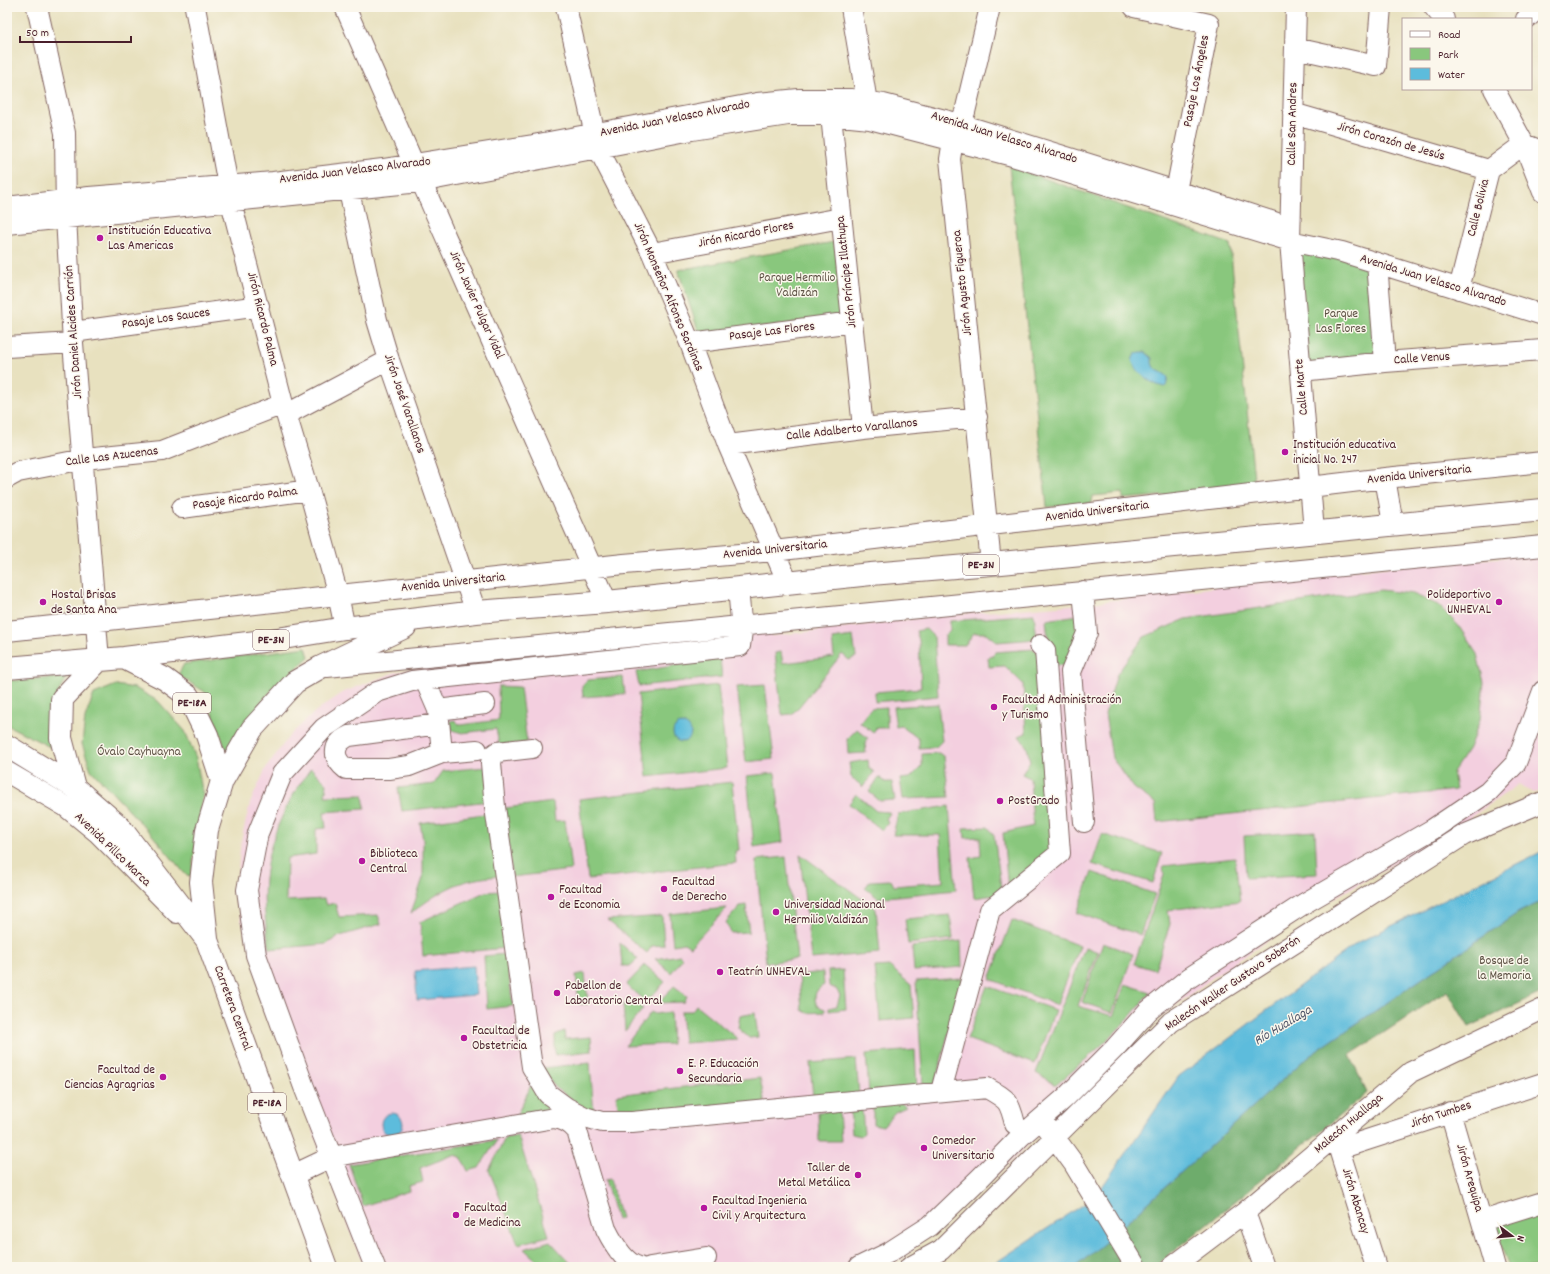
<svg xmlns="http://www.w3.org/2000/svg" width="1550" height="1274" font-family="Dekko,sans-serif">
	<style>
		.built { fill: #f3cfdf }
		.green { fill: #89c77d; stroke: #6a7354 }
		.forest { fill: #6eac6c; stroke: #5c664c }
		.water { fill: #5dbcdc; stroke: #546e84 }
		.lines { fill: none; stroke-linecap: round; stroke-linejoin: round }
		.minor-casing { stroke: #81635f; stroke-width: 22 }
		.highway-casing { stroke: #81635f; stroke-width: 24 }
		.minor { stroke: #fff; stroke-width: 20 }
		.highway { stroke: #fff; stroke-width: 22 }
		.poi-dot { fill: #b5179e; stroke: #fbf7ec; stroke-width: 1.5 }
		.labels { text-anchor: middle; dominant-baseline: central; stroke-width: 3; stroke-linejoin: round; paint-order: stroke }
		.shield { fill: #fbf7ec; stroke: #7f6065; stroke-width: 1 }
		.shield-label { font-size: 12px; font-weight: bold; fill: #4a1f2b }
		.street-label { font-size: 13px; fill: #4a1f2b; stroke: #fbf7ec }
		.poi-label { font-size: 13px; fill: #4a1f2b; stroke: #fbf7ec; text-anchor: start }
		.park-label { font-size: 13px; fill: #5d5144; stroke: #fbf7ec }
		.water-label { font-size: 14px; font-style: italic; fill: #515669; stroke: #fbf7ec }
	</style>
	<rect width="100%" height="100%" fill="#fbf7ec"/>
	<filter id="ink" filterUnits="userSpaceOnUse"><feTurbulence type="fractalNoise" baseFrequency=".025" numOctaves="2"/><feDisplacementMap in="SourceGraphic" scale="8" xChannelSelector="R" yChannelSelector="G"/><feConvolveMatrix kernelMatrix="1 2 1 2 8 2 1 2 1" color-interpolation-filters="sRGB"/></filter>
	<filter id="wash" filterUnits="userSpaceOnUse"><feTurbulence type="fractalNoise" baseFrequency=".012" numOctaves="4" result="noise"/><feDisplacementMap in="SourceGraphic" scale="16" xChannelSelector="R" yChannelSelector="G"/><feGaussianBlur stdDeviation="0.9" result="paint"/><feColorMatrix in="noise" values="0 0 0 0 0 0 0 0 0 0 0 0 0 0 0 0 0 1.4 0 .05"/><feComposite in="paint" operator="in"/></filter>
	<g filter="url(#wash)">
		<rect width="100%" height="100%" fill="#e8e1bf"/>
		<!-- built -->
		<path class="built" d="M1543,554V790L1534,793L1523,788L1519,784L1451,831L1322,905L1219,973L1151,1024L1058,1118L1051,1116L1040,1134L987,1184L903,1258L886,1267H364L323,1160L241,919L237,879L241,841L250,803L266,768L290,735L316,711L344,692L393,673L410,669L501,659L766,633L772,636L946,615L1084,604L1323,573Z"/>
		<!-- green -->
		<path class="green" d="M1009,166L1230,244L1255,488L1123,499V493L1093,496L1092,503L1047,507Z
			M1297,241L1373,268L1382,356L1308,366Z
			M834,242L847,316L700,336L678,270Z
			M1381,590L1413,594L1438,605L1458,625L1477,654L1484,682L1480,720L1469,748L1453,772L1456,790L1157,822L1155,803L1134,788L1112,758L1105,714L1117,674L1144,637L1186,619Z
			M1034,614L1037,639L997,642L986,633H974L965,645H945V635L950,630V621Z
			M1078,615L1079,636L1067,665L1051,666L1046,620Z
			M926,629L934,637L938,696L875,702V692L921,688L919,640L916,631Z
			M853,636L856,657L849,660L842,654L798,708L792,714L782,715L775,653L781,652L783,663L834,657L832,639Z
			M306,647L309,657L269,693L226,751L205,692L178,675L184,664Z
			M1034,649L1040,654L1057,851L1008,890L1003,833L1033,826L1030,778L1022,774L1030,762L1027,747L1019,736L1026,733L1023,684L1005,666L989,667L988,658L992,656L995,652Z
			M720,658L722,677L639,686L636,672Z
			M66,677L51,707L50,747L7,725V681Z
			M623,677L625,694L583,697L582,686L587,680Z
			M116,685L135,688L158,701L185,731L196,758L203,795L191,876L186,875L153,836L91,770L82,744L85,718L94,694Z
			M718,685L727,768L647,777L638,694Z
			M765,685L774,759L746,762L737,687Z
			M498,686L520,687L527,743L499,745L496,729L462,733L452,730L450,721L455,720L460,725L499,720Z
			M938,704L942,741L936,747L919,748V739L901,726L896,727L893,707Z
			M887,707V728H876L873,733L860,722L871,708Z
			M857,729L868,738L865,744L866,753L848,754L847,739Z
			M939,753L944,757L949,797L903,799L900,779L910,778L922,766V754Z
			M868,760L869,768L874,772L863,787L851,777L849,763Z
			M486,767L490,801L402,811L398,788L434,784L443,771Z
			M311,768L327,784L325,796L363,795L365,809L324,812L326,828L316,829V854L287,858L286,901L324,899L326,905L335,903L339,917L378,915L381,924L337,937L327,944L270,949C255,878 269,826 311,768Z
			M775,773L783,842L754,847L747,776Z
			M879,777L885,782H892L895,800L880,801L869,792Z
			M732,782L739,850L735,851L736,863L588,879L579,799Z
			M856,794L876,811L889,812L890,813L886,819L888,823L882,830L849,804Z
			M553,802L555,821L565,820L571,870L512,877L505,808Z
			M949,806L956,890L878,898L865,888L870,881L891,880L894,886L943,882L940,835H893L898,814Z
			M491,813L501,876C458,879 445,888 411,913L423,878V840L420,823Z
			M988,827L994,835L1002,894L974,898L970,858L981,856L980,837L965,838L964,828Z
			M1315,831L1317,874L1246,878L1244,836Z
			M1102,834L1162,853L1153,883L1092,864Z
			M800,854L876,909L880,953L811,959Z
			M786,857L797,959L766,963L756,860Z
			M1235,858L1240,901L1168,910L1170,924L1155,970L1134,964L1164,875L1163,866Z
			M1092,872L1155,894L1140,935L1077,913Z
			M500,891L506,948L423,956L420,922L485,892Z
			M746,905L749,932L731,933L726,922L740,906Z
			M727,908L690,947L684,943L673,945L670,914Z
			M950,915L953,939L908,944L905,919Z
			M662,916L664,945L652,946L647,953L607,920Z
			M1012,920L1080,946L1057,1005L990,979Z
			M961,941L962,967L914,971L912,947Z
			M620,943L638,959L630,966H622Z
			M1103,943L1133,954L1112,1013L1082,1002Z
			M1085,947L1098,952L1078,1006L1113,1016L1125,984L1150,992C1124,1028 1089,1057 1056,1085L1036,1073Z
			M506,954L513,1006L487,1009L484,956Z
			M680,955L682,959L671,973L655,959Z
			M645,965L665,982L646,1002L626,985Z
			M889,966L911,985L914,1018L880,1021L875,967Z
			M843,970L846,1009L829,1011V1008L837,1006L840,995L836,989L829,986L828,971Z
			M823,972L824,985C815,990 813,996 817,1006L825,1009V1012L807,1013L802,1010L799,975Z
			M585,973L588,1004H579L576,975Z
			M963,978L935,1084L923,1086L916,981Z
			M674,986L687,996L684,1002L657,1003Z
			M987,986L1055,1010L1035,1064L967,1039Z
			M635,1002L643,1009L625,1031L623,1004Z
			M696,1005L738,1039L684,1043L681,1011H692Z
			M651,1012L655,1014L670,1012L672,1044L625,1046Z
			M755,1013L758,1037L749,1038L738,1028L740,1016Z
			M564,1031L565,1039L591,1037L592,1051L555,1055V1035Z
			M915,1050L917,1090L869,1093L866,1054Z
			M856,1059L859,1095L813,1098L810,1063Z
			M590,1063L594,1115L555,1087L541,1068Z
			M760,1078L765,1104L619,1112L616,1095Z
			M532,1083L554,1107L553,1113L516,1117Z
			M900,1102L906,1107L895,1112L883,1126L873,1124V1105Z
			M850,1109H862L864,1133L861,1136L852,1134Z
			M839,1110L841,1141H819L818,1112Z
			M518,1136L549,1236L518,1244L489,1170L505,1138Z
			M497,1140L479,1168L468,1171L461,1157L453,1155L420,1168L423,1182L408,1186L409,1191L363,1206L349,1164Z
			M610,1179L621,1218L617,1220L605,1180Z
			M1543,1207V1267H1509L1493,1222Z
			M550,1241L574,1267H544L524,1249Z"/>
		<!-- forest -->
		<path class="forest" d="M1543,901V992L1469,1027L1447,991L1350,1055L1367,1093L1155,1267H1075L1102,1245L1305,1059L1519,912Z"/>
		<!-- water -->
		<path class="water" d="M1140,352H1145L1152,358C1151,372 1160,369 1168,377L1166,387C1152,386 1136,372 1132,360L1135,354Z
			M673 733a9 9 0 1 1 18 0a9 9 0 1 1-18 0Z
			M1543,851V901L1519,912L1305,1059L1102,1245L1075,1267H989L1095,1197L1179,1076L1357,943Z
			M474,966L476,995L417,1000L415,971Z
			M381 1124a11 11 0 1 1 22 0a11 11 0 1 1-22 0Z"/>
	</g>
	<g filter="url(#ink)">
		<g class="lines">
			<!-- minor casing -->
			<g class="minor-casing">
				<path id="minor" d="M37,7L65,133L66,217L73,343L99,660
					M195,7L231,202L283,404L309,490L338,595L345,628
					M345,7C431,206 520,403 607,602
					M566,7L598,148L652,253L690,343L728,445L788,583
					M851,7L869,114
					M990,7L965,112L953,140L950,159L991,564
					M1134,7L1209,24L1176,191
					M1296,7L1290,241L1314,532
					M1434,7L1444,19
					M1526,19L1540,7
					M1295,48L1376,66L1381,7
					M1494,89L1524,144L1543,192
					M1293,113L1489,170
					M831,115L863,428
					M349,191L377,320L389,360L476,612
					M7,207L89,197L273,182L383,169L533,145L757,103L799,99H851L883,104L960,124L1221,205L1274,222L1286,228
					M7,224L420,182L692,130L788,115H831L870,119L1009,155L1290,241L1342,252L1543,315
					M652,253L841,218
					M1377,263L1385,362
					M1459,289L1489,170L1524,144L1543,152
					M73,332L259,306
					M690,343L853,322
					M7,347L73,343
					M1301,371L1385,362L1543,350
					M287,414L389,360
					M728,445L863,428L977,417
					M7,478L18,472L84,459L162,451L283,404
					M1385,478L1393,524
					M182,508L309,490
					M1083,591L1087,633L1071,672L1084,822
					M7,631L624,564L774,551L1385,478L1543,462
					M327,667L1543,546
					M425,680L438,710L442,753L409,766L389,769H346C332,758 332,744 349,736L439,724
					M438,710L485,704
					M532,748L497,752L493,755L491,763L495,807L532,1067L548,1094L567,1108L585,1117L602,1122H632L987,1088C1008,1100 1009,1100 1015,1124
					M442,753L477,750
					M7,772L65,806L98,833L177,913
					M941,1091L990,910L1060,853L1045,650L1040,645
					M1450,1112L1495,1267
					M1047,1127L1074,1164L1136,1267
					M1333,1136L1339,1149L1376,1267
					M1339,1149L1543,1083
					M293,1175L331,1157L554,1118C564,1119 571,1123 577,1131L606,1229C612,1241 624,1263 639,1267
					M1245,1212L1264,1267
					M1482,1221L1543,1202
					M375,1267L304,1087L256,955L247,890L258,833L282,774L324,728L377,692L412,681L740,646L742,631L738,588
					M650,1267L706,1258
					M859,1267L888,1253L930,1226L981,1177L1020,1137L1065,1098L1115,1048L1148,1011L1189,978L1305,903L1433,829L1488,792L1516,763L1543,691
					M910,1267L941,1250L1171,1022L1464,835L1543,802
					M1172,1267L1245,1212L1411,1072L1543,1009"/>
			</g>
			<!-- highway casing -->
			<g class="highway-casing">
				<path id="highway" d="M124,658L165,679L188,696L207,735L222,781
					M7,668L124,658L271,640L345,628L476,612L607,602L871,574L991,564L1543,510
					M7,746L74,787L119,826L207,940L326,1267
					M74,787L61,738L62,699L99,660
					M207,939L201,882L207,830L222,781L252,729L295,682L321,667L405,627"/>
			</g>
			<!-- minor -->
			<use href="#minor" class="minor"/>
			<!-- highway -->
			<use href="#highway" class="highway"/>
		</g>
	</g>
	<!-- markers -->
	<g class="poi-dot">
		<circle cx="100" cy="238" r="4"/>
		<circle cx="1285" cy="452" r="4"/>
		<circle cx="43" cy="602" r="4"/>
		<circle cx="1499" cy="602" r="4"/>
		<circle cx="994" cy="707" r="4"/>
		<circle cx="1000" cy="801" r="4"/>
		<circle cx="362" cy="861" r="4"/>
		<circle cx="664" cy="889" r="4"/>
		<circle cx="551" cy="897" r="4"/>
		<circle cx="776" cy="912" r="4"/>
		<circle cx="720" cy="972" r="4"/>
		<circle cx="557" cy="993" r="4"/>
		<circle cx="464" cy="1038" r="4"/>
		<circle cx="680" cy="1071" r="4"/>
		<circle cx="163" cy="1077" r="4"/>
		<circle cx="924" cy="1148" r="4"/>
		<circle cx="858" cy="1175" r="4"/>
		<circle cx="704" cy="1208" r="4"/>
		<circle cx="456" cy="1215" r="4"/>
	</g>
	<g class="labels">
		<!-- shield labels -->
		<g class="shield">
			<rect x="963" y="555" width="36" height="20" rx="3"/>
			<rect x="253" y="630" width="36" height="20" rx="3"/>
			<rect x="173" y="693" width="38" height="20" rx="3"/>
			<rect x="248" y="1093" width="38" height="20" rx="3"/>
		</g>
		<g class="shield-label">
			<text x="981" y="565">PE-3N</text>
			<text x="271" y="640">PE-3N</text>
			<text x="192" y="703">PE-18A</text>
			<text x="267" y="1103">PE-18A</text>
		</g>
		<!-- street labels -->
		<g class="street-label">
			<text transform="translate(1197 81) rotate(-79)">Pasaje Los Ángeles</text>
			<text transform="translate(675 119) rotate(-11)">Avenida Juan Velasco Alvarado</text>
			<text transform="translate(1293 124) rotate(-89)">Calle San Andres</text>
			<text transform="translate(1004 138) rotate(17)">Avenida Juan Velasco Alvarado</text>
			<text transform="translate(1391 142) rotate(16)">Jirón Corazón de Jesús</text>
			<text transform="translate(355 171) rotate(-7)">Avenida Juan Velasco Alvarado</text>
			<text transform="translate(1479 208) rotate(-76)">Calle Bolivia</text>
			<text transform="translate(746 235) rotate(-11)">Jirón Ricardo Flores</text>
			<text transform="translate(847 272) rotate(-96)">Jirón Príncipe Illathupa</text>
			<text transform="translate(1433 281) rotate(17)">Avenida Juan Velasco Alvarado</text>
			<text transform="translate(963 283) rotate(-96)">Jirón Agusto Figueroa</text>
			<text transform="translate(668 297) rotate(67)">Jirón Monseñor Alfonso Sardinas</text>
			<text transform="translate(476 305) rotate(66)">Jirón Javier Pulgar Vidal</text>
			<text transform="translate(166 319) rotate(-8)">Pasaje Los Sauces</text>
			<text transform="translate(262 319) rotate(76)">Jirón Ricardo Palma</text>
			<text transform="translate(74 332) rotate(-94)">Jirón Daniel Alcides Carrión</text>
			<text transform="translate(772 332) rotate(-7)">Pasaje Las Flores</text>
			<text transform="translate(1422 359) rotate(-4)">Calle Venus</text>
			<text transform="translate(1302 387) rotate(-95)">Calle Marte</text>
			<text transform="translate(404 404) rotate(71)">Jirón José Varallanos</text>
			<text transform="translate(852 430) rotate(-6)">Calle Adalberto Varallanos</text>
			<text transform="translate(112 457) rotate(-7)">Calle Las Azucenas</text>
			<text transform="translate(1419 475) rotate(-6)">Avenida Universitaria</text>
			<text transform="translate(245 499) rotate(-8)">Pasaje Ricardo Palma</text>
			<text transform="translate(1097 512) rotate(-7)">Avenida Universitaria</text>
			<text transform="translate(775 550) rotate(-6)">Avenida Universitaria</text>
			<text transform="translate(453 583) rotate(-6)">Avenida Universitaria</text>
			<text transform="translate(112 850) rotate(44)">Avenida Pillco Marca</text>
			<text transform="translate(1233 984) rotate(-34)">Malecón Walker Gustavo Soberón</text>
			<text transform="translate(232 1008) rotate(70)">Carretera Central</text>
			<text transform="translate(1441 1115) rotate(-18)">Jirón Tumbes</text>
			<text transform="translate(1349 1124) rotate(-40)">Malecón Huallaga</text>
			<text transform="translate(1469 1178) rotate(74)">Jirón Arequipa</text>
			<text transform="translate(1355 1201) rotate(73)">Jirón Abancay</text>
		</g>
		<!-- poi labels -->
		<g class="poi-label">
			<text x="108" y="231">Institución Educativa<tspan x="108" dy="15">Las Americas</tspan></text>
			<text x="1293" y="445">Institución educativa<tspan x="1293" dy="15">inicial No. 247</tspan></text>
			<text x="51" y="595">Hostal Brisas<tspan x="51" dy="15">de Santa Ana</tspan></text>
			<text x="1491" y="595" text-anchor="end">Polideportivo<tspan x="1491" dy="15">UNHEVAL</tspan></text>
			<text x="1002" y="700">Facultad Administración<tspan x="1002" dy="15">y Turismo</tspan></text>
			<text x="1008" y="801">PostGrado</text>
			<text x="370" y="854">Biblioteca<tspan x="370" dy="15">Central</tspan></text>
			<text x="672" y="882">Facultad<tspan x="672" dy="15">de Derecho</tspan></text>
			<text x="559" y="890">Facultad<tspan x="559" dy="15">de Economia</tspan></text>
			<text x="784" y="905">Universidad Nacional<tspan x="784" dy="15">Hermilio Valdizán</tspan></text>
			<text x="728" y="972">Teatrín UNHEVAL</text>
			<text x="565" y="986">Pabellon de<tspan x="565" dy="15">Laboratorio Central</tspan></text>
			<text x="472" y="1031">Facultad de<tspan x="472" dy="15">Obstetricia</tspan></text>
			<text x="688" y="1064">E. P. Educación<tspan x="688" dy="15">Secundaria</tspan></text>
			<text x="155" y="1070" text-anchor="end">Facultad de<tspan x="155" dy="15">Ciencias Agragrias</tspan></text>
			<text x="932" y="1141">Comedor<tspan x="932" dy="15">Universitario</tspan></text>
			<text x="850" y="1168" text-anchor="end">Taller de<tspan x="850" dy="15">Metal Metálica</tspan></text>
			<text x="712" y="1201">Facultad Ingenieria<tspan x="712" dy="15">Civil y Arquitectura</tspan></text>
			<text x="464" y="1208">Facultad<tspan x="464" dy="15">de Medicina</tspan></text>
		</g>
		<!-- park labels -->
		<g class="park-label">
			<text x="797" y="278">Parque Hermilio<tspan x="797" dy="15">Valdizán</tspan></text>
			<text x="1341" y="314">Parque<tspan x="1341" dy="15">Las Flores</tspan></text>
			<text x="139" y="752">Óvalo Cayhuayna</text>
			<text x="1504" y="961">Bosque de<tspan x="1504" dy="15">la Memoria</tspan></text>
		</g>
		<!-- water labels -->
		<g class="water-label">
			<text transform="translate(1283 1026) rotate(-31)">Río Huallaga</text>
		</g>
	</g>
	<!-- margin -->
	<rect width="1550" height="1274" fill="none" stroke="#fbf7ec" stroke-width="24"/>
	<!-- legend -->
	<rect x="1402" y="18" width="130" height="72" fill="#fbf7ec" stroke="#b4a19f"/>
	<rect x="1410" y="31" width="20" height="6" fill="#ffffff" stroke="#b4a19f"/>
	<text x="1438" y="38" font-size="12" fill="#4a1f2b">Road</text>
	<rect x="1410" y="48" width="20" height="12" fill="#89c77d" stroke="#b4a19f"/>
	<text x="1438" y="58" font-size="12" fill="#4a1f2b">Park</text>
	<rect x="1410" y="68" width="20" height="12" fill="#5dbcdc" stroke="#b4a19f"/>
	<text x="1438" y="78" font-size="12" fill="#4a1f2b">Water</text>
	<!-- north arrow -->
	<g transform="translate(1512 1236) rotate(106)" stroke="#fbf7ec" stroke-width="3" paint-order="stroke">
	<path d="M0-3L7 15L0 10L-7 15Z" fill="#4a1f2b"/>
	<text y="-6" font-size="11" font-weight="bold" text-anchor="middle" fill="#4a1f2b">N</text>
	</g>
	<!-- scale -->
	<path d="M20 36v6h111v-6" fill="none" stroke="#4a1f2b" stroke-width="2"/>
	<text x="26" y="36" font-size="12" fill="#4a1f2b" stroke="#fbf7ec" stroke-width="3" paint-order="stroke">50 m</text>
</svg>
